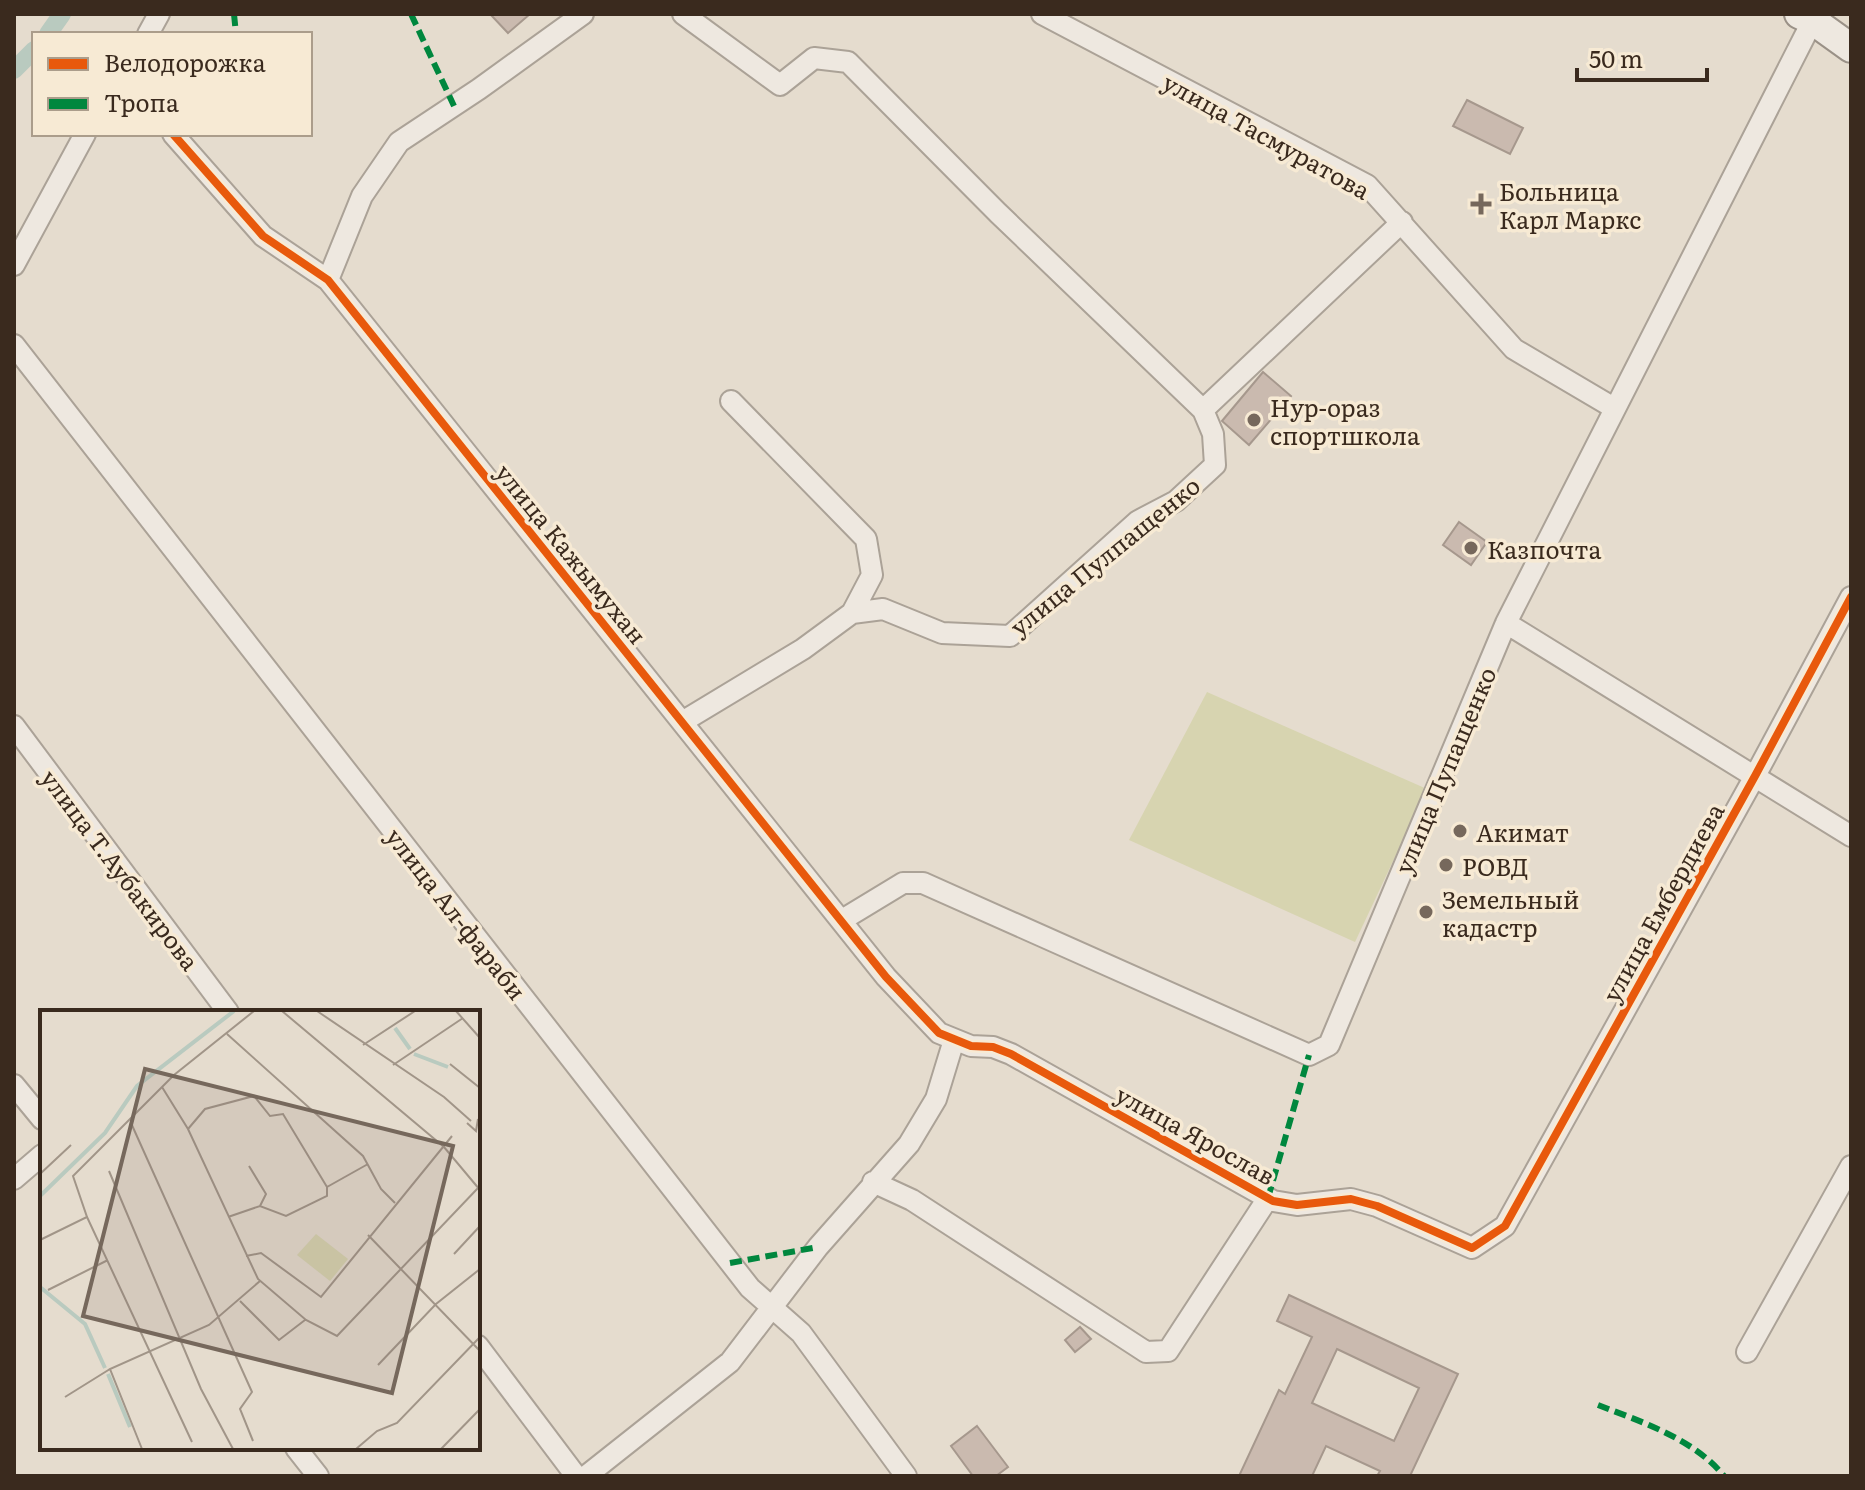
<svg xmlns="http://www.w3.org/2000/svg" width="1865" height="1490" font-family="Literata,serif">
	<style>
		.green { fill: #d7d4b0 }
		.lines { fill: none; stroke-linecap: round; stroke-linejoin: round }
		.canal { stroke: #b9cabf; stroke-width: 18 }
		.building { fill: #cabaaf; stroke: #a6988d; stroke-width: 2; fill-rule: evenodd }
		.minor-casing { stroke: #aba297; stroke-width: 24 }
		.secondary-casing { stroke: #9a9187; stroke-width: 32 }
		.minor { stroke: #eee8e0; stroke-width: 20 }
		.secondary { stroke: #eee8e0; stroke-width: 28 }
		.quiet { stroke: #00873e; stroke-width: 6; stroke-dasharray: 12 6; stroke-linecap: butt }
		.cycleway-casing { stroke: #f7ead4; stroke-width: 13 }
		.cycleway { stroke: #e8590c; stroke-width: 8 }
		.poi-dot { fill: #76685c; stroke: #f7ead4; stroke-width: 3 }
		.labels { text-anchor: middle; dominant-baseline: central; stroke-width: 7; stroke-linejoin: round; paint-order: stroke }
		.street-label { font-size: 24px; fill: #3a2a1e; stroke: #f7ead4 }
		.poi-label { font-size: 24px; fill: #3a2a1e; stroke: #f7ead4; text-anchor: start }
		.inset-river { fill: none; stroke: #b9cabf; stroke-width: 4 }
		.inset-road { fill: none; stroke: #a19588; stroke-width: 2 }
		.view { fill: #76685c; fill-opacity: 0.15; stroke: #76685c; stroke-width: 4 }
		.inset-edge { fill: none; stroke: #3a2a1e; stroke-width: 4 }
	</style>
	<rect width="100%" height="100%" fill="#e5dcce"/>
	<!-- green -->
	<path class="green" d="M1207,692L1427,789L1355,942L1129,840Z"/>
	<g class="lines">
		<!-- canal -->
		<path class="canal" d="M48,34L62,14
			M14,70L34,50"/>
	</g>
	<!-- building -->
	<path class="building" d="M490,14H530L508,33Z
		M1467,100L1523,128L1510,154L1453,126Z
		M1263,372L1291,396L1249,445L1222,421Z
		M1459,522L1487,542L1471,565L1443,545Z
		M1289,1295L1458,1374L1410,1476H1377L1380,1471L1326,1446L1312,1476H1239L1279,1390L1285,1394L1312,1337L1277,1321ZM1337,1349L1419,1388L1394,1441L1312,1403Z
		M1080,1327L1091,1339L1075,1352L1065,1340Z
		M977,1426L1008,1467L996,1476H973L951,1446Z"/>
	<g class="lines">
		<!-- minor casing -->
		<g class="minor-casing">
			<path id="minor" d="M1042,14L1367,185L1514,349L1614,408
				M148,34L159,14
				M173,134L263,236L328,280L886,977L939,1033L971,1046L993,1047L1011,1054L1273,1201L1297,1205L1351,1199L1377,1206L1472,1248L1505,1226L1755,776L1851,597
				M14,265L85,134
				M328,280L362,196L399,142L479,89L583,14
				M14,345L750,1288L801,1333L906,1476
				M731,401L866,539L872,575L852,613
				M1203,410L1402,222
				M1506,623L1851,836
				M682,722L803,649L852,613L883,609L942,633L1010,636L1138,521L1176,501L1215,465L1213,434L1203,410L998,213L848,62L814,58L780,85L683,14
				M14,726L228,1012
				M842,920L903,883H923L1309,1055L1329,1045L1506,623L1816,14
				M14,1085L42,1119
				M14,1179L42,1155
				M873,1182L912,1200L1146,1352L1168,1351L1268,1198
				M478,1346L576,1476
				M1747,1352L1851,1166
				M296,1448L318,1476
				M586,1476L730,1362L818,1247L909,1144L936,1099L954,1040"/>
		</g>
		<!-- secondary casing -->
		<g class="secondary-casing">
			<path id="secondary" d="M1799,14L1812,20L1851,48"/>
		</g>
		<!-- minor -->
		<use href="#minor" class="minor"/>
		<!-- secondary -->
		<use href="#secondary" class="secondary"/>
		<!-- quiet -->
		<path class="quiet" d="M234,14L236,34
			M411,14L454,106
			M1268,1198L1309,1055
			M730,1263L818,1247
			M1598,1405C1642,1422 1694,1439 1724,1476"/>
		<!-- cycleway casing -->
		<g class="cycleway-casing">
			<path id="cycleway" d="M173,134L263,236L328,280L886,977L939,1033L971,1046L993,1047L1011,1054L1273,1201L1297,1205L1351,1199L1377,1206L1472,1248L1505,1226L1755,776L1851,597"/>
		</g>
		<!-- cycleway -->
		<use href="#cycleway" class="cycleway"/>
	</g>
	<!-- markers -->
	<g class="poi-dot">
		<path d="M1477 192h8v8h8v8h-8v8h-8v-8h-8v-8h8z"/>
		<circle cx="1254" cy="420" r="8"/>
		<circle cx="1471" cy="548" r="8"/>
		<circle cx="1460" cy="831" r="8"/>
		<circle cx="1446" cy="865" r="8"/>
		<circle cx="1426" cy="912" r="8"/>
	</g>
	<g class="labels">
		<!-- street labels -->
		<g class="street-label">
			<text transform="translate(1267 135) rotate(29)">улица Тасмуратова</text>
			<text transform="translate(572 553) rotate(51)">улица Кажымухан</text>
			<text transform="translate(1104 555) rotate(-39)">улица Пулпащенко</text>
			<text transform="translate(1444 770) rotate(-67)">улица Пупащенко</text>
			<text transform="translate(121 869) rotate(53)">улица Т.Аубакирова</text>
			<text transform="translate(1662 902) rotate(-61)">улица Ембердиева</text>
			<text transform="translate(457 913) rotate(52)">улица Ал-фараби</text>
			<text transform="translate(1196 1134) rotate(29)">улица Ярослав</text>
		</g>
		<!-- poi labels -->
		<g class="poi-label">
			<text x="1499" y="190">Больница<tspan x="1499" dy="28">Карл Маркс</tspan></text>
			<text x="1270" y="406">Нур-ораз<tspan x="1270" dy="28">спортшкола</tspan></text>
			<text x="1487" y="548">Казпочта</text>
			<text x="1476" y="831">Акимат</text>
			<text x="1462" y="865">РОВД</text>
			<text x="1442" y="898">Земельный<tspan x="1442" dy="28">кадастр</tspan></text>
		</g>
	</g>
	<!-- overview -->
	<g transform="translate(40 1010)">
		<rect width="440" height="440" fill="#e5dcce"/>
		<path d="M276,224L308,249L290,271L257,245Z" fill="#d7d4b0"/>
		<path class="inset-river" d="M355,18L370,39M374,44L408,57M0,186L65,123L97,76L194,1M0,277L45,314L65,358M68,364L90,417"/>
		<path class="inset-road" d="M242,1L404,137L440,180M277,1L404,87L431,111M416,1L440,28M187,24L323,146L341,179L355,193M323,35L375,1M410,54L440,78M353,55L423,8M122,77L148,119L218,269L266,310L297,326L438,178M91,113L212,382L200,399L213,431M427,113L436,121L438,109M148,119L165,99L214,86L230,106L243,104L287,177V186L246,206L220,196L188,207M209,156L226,184L220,196M69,161L161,379L193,439M0,164L31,135M287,177L328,154M47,207L152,432M328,225L440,341M0,230L47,207L33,166L134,65L214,1M414,244L440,216M206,246L221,243L281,287L412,126M8,280L68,250M200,291L239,330L265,310M338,355L396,294L440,259M25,387L70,359M102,439L70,359L169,315L220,271M316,439L337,421L357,413L440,327M401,439L440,399"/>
		<path class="view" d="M105,59L413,136L352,383L43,306Z"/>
		<rect width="440" height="440" class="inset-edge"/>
	</g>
	<!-- border -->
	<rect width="1865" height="1490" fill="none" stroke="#3a2a1e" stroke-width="32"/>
	<!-- legend -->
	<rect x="32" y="32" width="280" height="104" fill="#f7ead4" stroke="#ab9d8b" stroke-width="2"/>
	<rect x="48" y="58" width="40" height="12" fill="#e8590c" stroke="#ab9d8b" stroke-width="2"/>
	<text x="104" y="72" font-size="24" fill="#3a2a1e">Велодорожка</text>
	<rect x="48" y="98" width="40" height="12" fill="#00873e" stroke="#ab9d8b" stroke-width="2"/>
	<text x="104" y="112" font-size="24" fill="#3a2a1e">Тропа</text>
	<!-- scale -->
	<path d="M1577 68v12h130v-12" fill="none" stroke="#3a2a1e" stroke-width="4"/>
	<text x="1589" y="68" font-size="24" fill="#3a2a1e" stroke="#f7ead4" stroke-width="6" paint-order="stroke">50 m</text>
</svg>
